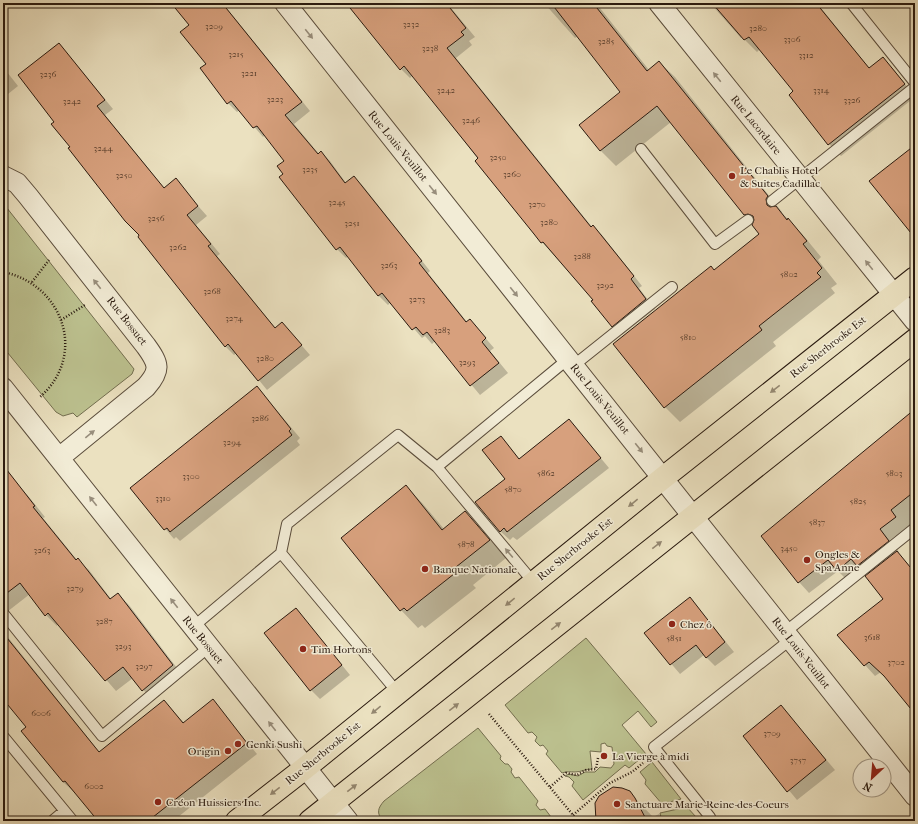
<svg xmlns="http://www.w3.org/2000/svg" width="918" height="824" font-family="'IM FELL French Canon',serif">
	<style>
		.green { fill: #bcc18f; stroke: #736e4f }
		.shadow { fill: #0003 }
		.building { fill: #d7a07d; stroke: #2a1a0f }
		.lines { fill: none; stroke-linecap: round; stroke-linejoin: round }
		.lane-casing { stroke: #5a4c3b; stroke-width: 12 }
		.street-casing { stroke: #5a4c3b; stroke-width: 22 }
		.primary-casing { stroke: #2a1a0f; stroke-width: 24 }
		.path { stroke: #2a1a0f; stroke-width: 2.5; stroke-dasharray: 1 2; stroke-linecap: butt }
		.lane { stroke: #f2ecd6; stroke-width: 10 }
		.street { stroke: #f2ecd6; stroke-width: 20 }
		.primary { stroke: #ebe1c0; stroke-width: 22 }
		.oneway { fill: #988e7c }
		.oneway2 { fill: #948770 }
		.poi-dot { fill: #8f2418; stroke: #f2ecd6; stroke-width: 1.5 }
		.labels { text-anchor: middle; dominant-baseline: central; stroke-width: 3; stroke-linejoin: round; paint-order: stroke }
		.number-label { font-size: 9px; fill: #553c2a }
		.street-label { font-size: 11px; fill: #2a1a0f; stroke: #f2ecd6 }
		.poi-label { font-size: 11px; fill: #2a1a0f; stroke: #f2ecd6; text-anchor: start }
	</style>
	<rect width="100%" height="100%" fill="#ebe1c0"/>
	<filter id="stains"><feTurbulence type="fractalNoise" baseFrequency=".005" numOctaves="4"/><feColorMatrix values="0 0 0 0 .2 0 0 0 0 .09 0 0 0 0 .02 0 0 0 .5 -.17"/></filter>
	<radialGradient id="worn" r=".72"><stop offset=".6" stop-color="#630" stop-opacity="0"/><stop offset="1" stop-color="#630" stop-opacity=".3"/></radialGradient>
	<!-- green -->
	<path class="green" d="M3,203L134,369L132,374L77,417L73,413L63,416L56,412L3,347Z
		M586,638L657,722L651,727L638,711L622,725L646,754L629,768L625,765L583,800L572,786L574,782L569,777L565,776L569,774L578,776L585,772H595L600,767L611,768L614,764L612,747L607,746L605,743L601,744V752L590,751L592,769C585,769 581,772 575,772C570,772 567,771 562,773L546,754L548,751L543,745L540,746L535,741L537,737L532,732L528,733L505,705Z
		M478,728L501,756L500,759L505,764H508L512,769L511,772L515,778L519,777L538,801L536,805L540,810L545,809L551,817L546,821H383C376,813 378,808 384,801Z
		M652,762L681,799L662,804L645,784L646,780L640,772Z
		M687,807L696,817L697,821H693L692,818L662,821L660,813Z"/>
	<!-- shadow -->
	<path class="shadow" d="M172,3H222L229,11L310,111L294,124L319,154L321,152L330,161L346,183L354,177L363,186L430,271L428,273L467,322L470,320L494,348L490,351L508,373L480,395L435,341L432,344L425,336L422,338L391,302L388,305L379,296L348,256L346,258L337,249L284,174L285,161L265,135L263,137L240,110L237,112L228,103L207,64L190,26Z
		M352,3H447L475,37L469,41L472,45L456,58L592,227L602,235L642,286L639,288L655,309L622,335L613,326L594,300L542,242L413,75L410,78L401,69Z
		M544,3H596L649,70L659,62L675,77L782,212V213L803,235L821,257L818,260L837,284L831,288L835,293L773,342L776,346L680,422L665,407L715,271L761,234L754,223L671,122L616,166L601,151L580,125L621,92L578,36L575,38Z
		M710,3H817L870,69L883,58L895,71L915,97L841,156L829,144L795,92L760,49L757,52L742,37L741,38Z
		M911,3H915V8Z
		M59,44L113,109L105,115L165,189L175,180L207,216L196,225L220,254L217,256L276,329L282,323L310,355L267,390L237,353L234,355L225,346L55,122Z
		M3,67L18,86L3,98Z
		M257,387L300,438L297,441L300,445L180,541L176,537L174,539L131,488Z
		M915,410V521L890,540L899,552L898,553L915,572V712L889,679L881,672L875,676L838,635L885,599L868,575L862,570L848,581L838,571L809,593L799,582Z
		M569,420L609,468L517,540L513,537L510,540L500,531L507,479L500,437L520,460Z
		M3,468L29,497L45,517L43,518L77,560L89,570L111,599L118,594L129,605L183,676L153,701L133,678L116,691L58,624L57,626L46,615L30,594L3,615Z
		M406,486L423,504L444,529L465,512L506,558L473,585L476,588L425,628L422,625L418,628L401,610Z
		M690,598L734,652L715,666L704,655L680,674L645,633Z
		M296,609L350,675L320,699L311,690Z
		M3,631L100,753L164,701L184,723L212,701L257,754L173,821H100L75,792H74L63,782L27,727L3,697Z
		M781,706L835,770L797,800L744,736Z
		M629,792L653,817L659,814L666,821H598Z
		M692,819L694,821H678Z"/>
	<!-- building -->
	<path class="building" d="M171,3H222L302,102L285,115L318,154L321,151L345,183L354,176L422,261L419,263L466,322L470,319L486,338L482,342L499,363L470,386L427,332L423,335L416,327L412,330L382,293L378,296L340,247L336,250L279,177L283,174L277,166L284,161L257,126L253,128L231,101L227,104L200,68L206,64L180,32L189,25Z
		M346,3H446L466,28L461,32L464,35L447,48L591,227L593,225L634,276L631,279L646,299L612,327L591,301L593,300L543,242L541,243L534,234L475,161L478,158L404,66L400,70Z
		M551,3H593L647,71L659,61L768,196L766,199L767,205L770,207L776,206L787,220L788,218L807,241L803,244L822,268L817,273L821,277L759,326L762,330L664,408L613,344L711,266L714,270L759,234L752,225L754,220L753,216L748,214L744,215L657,106L600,151L579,125L620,92Z
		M712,3H816L869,68L883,57L905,84L828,145L789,95L793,91L749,37L744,40Z
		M59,43L105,100L97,106L164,188L176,178L198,206L187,215L211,244L208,246L275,328L282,322L302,345L258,381L228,344L225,347L138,237L139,235L125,221L68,148L70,147L51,124L54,122L18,75Z
		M915,145V238L869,181Z
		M257,386L291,429L289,431L292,435L170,532L167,528L164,530L130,488Z
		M915,409V491L891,510L896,517L880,529L889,541L857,566L851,559L837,571L828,560L798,583L761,536Z
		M569,419L601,458L507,532L504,528L500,532L475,502L505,479L482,450L501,436L519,459Z
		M3,465L35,506L33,507L76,560L78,558L110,599L118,593L173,665L142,691L123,667L105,681L48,613L45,616L20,583L3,596Z
		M406,485L442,530L465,511L490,540L456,567L459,570L407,611L404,608L400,611L341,538Z
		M897,551L915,573V714L884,676L869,662L864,666L837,635L883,599L865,576Z
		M690,597L725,642L706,658L696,645L670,665L644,633Z
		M296,608L342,665L310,691L264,633Z
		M3,633L99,752L164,700L183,723L213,699L247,743L148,821H98L65,781L63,782L21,731L26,727L3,699Z
		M781,705L826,760L787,792L743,736Z
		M613,787L622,788L630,791L635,798L647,821H596L595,803L599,796Z"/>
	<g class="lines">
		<!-- lane casing -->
		<g class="lane-casing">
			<path id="lane" d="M851,3L915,83
				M641,149L715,244L748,220
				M772,201L915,87
				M573,366L672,287
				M437,467L534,583
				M281,553L398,693
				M3,613L102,736L209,647
				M193,627L281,553L287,524L398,435L437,467L568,359
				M784,633L915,528
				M3,736L73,821
				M52,821L64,811
				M710,821V817L654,747L790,640"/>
		</g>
		<!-- street casing -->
		<g class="street-casing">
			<path id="street" d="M285,3L915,796
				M659,3L915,321
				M3,176L17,183L28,196L146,346C159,364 161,370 146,387L59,458
				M3,388L348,821"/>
		</g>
		<!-- primary casing -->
		<g class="primary-casing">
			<path id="primary" d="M237,821L305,768L663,478L915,278
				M310,821L915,340"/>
		</g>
		<!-- path -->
		<path class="path" d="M3,272C63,284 88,355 40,397
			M32,282L49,260
			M61,320L85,305
			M489,714L578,821
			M550,787L566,773L577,775L586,770L596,769L598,758
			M573,815L610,783L632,772L643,763"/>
		<!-- lane -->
		<use href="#lane" class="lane"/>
		<!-- street -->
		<use href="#street" class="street"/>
		<!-- primary -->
		<use href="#primary" class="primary"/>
	</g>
	<!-- one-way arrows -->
	<defs><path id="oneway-solid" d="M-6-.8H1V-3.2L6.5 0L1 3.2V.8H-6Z"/></defs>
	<g class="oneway">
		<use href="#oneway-solid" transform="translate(309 34) rotate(51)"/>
		<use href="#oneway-solid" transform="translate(717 77) rotate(-129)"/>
		<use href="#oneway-solid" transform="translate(433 190) rotate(51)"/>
		<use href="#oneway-solid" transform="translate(869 265) rotate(-129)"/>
		<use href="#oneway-solid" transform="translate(97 284) rotate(-128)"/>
		<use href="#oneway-solid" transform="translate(514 292) rotate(51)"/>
		<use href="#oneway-solid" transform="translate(90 434) rotate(-39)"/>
		<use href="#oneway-solid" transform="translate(639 448) rotate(51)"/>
		<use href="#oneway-solid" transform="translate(93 501) rotate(-128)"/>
		<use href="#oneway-solid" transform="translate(509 553) rotate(-130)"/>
		<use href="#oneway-solid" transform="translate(174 603) rotate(-128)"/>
		<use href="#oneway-solid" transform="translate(272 726) rotate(-128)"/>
	</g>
	<g class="oneway2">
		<use href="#oneway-solid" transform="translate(775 389) rotate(142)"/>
		<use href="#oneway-solid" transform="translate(633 503) rotate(141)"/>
		<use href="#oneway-solid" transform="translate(657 545) rotate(-38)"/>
		<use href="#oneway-solid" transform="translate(510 602) rotate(141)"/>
		<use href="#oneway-solid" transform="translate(556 626) rotate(-38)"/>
		<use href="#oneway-solid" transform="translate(454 707) rotate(-38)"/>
		<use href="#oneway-solid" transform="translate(376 710) rotate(141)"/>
		<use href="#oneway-solid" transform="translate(352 788) rotate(-38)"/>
		<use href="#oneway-solid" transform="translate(275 791) rotate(142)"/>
	</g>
	<!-- markers -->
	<g class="poi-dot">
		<circle cx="732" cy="176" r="4"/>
		<circle cx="807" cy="560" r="4"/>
		<circle cx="425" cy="569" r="4"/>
		<circle cx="672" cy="624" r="4"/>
		<circle cx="303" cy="649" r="4"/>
		<circle cx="238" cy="744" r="4"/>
		<circle cx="228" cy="751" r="4"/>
		<circle cx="604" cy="756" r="4"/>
		<circle cx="158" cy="802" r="4"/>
		<circle cx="617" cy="804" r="4"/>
	</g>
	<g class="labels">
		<!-- number labels -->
		<g class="number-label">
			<text x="411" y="24">3232</text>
			<text x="214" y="26">3209</text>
			<text x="758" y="28">3280</text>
			<text x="792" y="39">3306</text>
			<text x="606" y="41">3285</text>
			<text x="430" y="48">3238</text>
			<text x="236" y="54">3215</text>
			<text x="806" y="55">3312</text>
			<text x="249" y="73">3221</text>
			<text x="48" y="74">3236</text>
			<text x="446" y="90">3242</text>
			<text x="821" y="90">3314</text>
			<text x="275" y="99">3223</text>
			<text x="852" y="100">3326</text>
			<text x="72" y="101">3242</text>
			<text x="471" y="120">3246</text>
			<text x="103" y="148">3244</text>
			<text x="498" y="157">3250</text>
			<text x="310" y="169">3235</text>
			<text x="512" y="174">3260</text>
			<text x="124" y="175">3250</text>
			<text x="337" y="202">3245</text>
			<text x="537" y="204">3270</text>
			<text x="156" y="218">3256</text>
			<text x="549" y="222">3280</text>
			<text x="352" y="223">3251</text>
			<text x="178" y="247">3262</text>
			<text x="582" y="256">3288</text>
			<text x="389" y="265">3263</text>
			<text x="789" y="274">5802</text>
			<text x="605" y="285">3292</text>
			<text x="212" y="291">3268</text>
			<text x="417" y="299">3273</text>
			<text x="234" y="318">3274</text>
			<text x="442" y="330">3283</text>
			<text x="688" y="337">5810</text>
			<text x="265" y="358">3280</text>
			<text x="467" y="362">3293</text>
			<text x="260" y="418">3286</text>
			<text x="232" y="442">3294</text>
			<text x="546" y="473">5862</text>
			<text x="894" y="473">5803</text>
			<text x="191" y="476">3300</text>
			<text x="513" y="489">5870</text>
			<text x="163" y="498">3310</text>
			<text x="858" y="501">5825</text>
			<text x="817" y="522">5837</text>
			<text x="466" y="544">5878</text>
			<text x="789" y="548">3450</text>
			<text x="42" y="550">3263</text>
			<text x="75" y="588">3279</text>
			<text x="104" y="621">3287</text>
			<text x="872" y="637">3618</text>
			<text x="674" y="638">5851</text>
			<text x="123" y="646">3293</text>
			<text x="896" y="662">3702</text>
			<text x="144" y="666">3297</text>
			<text x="41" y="713">6006</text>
			<text x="772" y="733">3709</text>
			<text x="798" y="760">3757</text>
			<text x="94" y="786">6002</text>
		</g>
		<!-- street labels -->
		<g class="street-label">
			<text transform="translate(756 125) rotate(51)">Rue Lacordaire</text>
			<text transform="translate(398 146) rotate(51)">Rue Louis-Veuillot</text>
			<text transform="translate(127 321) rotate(52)">Rue Bossuet</text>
			<text transform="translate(828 347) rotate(-38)">Rue Sherbrooke Est</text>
			<text transform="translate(600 399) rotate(51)">Rue Louis-Veuillot</text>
			<text transform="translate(575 549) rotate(-39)">Rue Sherbrooke Est</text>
			<text transform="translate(203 640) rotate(51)">Rue Bossuet</text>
			<text transform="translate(801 653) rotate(52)">Rue Louis-Veuillot</text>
			<text transform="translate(323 753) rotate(-39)">Rue Sherbrooke Est</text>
		</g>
		<!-- poi labels -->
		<g class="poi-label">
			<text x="740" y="170">Le Chablis Hotel<tspan x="740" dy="13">&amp; Suites Cadillac</tspan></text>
			<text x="815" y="554">Ongles &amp;<tspan x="815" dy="13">Spa Anne</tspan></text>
			<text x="433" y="569">Banque Nationale</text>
			<text x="680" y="624">Chez ô</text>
			<text x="311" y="649">Tim Hortons</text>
			<text x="246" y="744">Genki Sushi</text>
			<text x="220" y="751" text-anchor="end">Origin</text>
			<text x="612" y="756">La Vierge à midi</text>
			<text x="166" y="802">Créon Huissiers Inc.</text>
			<text x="625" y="804">Sanctuare Marie-Reine-des-Coeurs</text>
		</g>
	</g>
	<!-- margin -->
	<rect width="918" height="824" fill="none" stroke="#ebe1c0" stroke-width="16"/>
	<rect x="4" y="4" width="910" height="816" fill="none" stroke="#2a1a0f" stroke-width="2"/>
	<rect x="8" y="8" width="902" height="808" fill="none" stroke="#2a1a0f"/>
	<!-- north arrow -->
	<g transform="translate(872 778) rotate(206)"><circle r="19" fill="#f2ecd6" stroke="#a29886"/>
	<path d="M0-3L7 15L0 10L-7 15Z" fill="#8f2418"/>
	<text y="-6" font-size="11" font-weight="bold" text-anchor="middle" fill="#2a1a0f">N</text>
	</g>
	<rect width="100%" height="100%" filter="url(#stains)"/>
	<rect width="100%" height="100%" fill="url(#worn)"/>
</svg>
